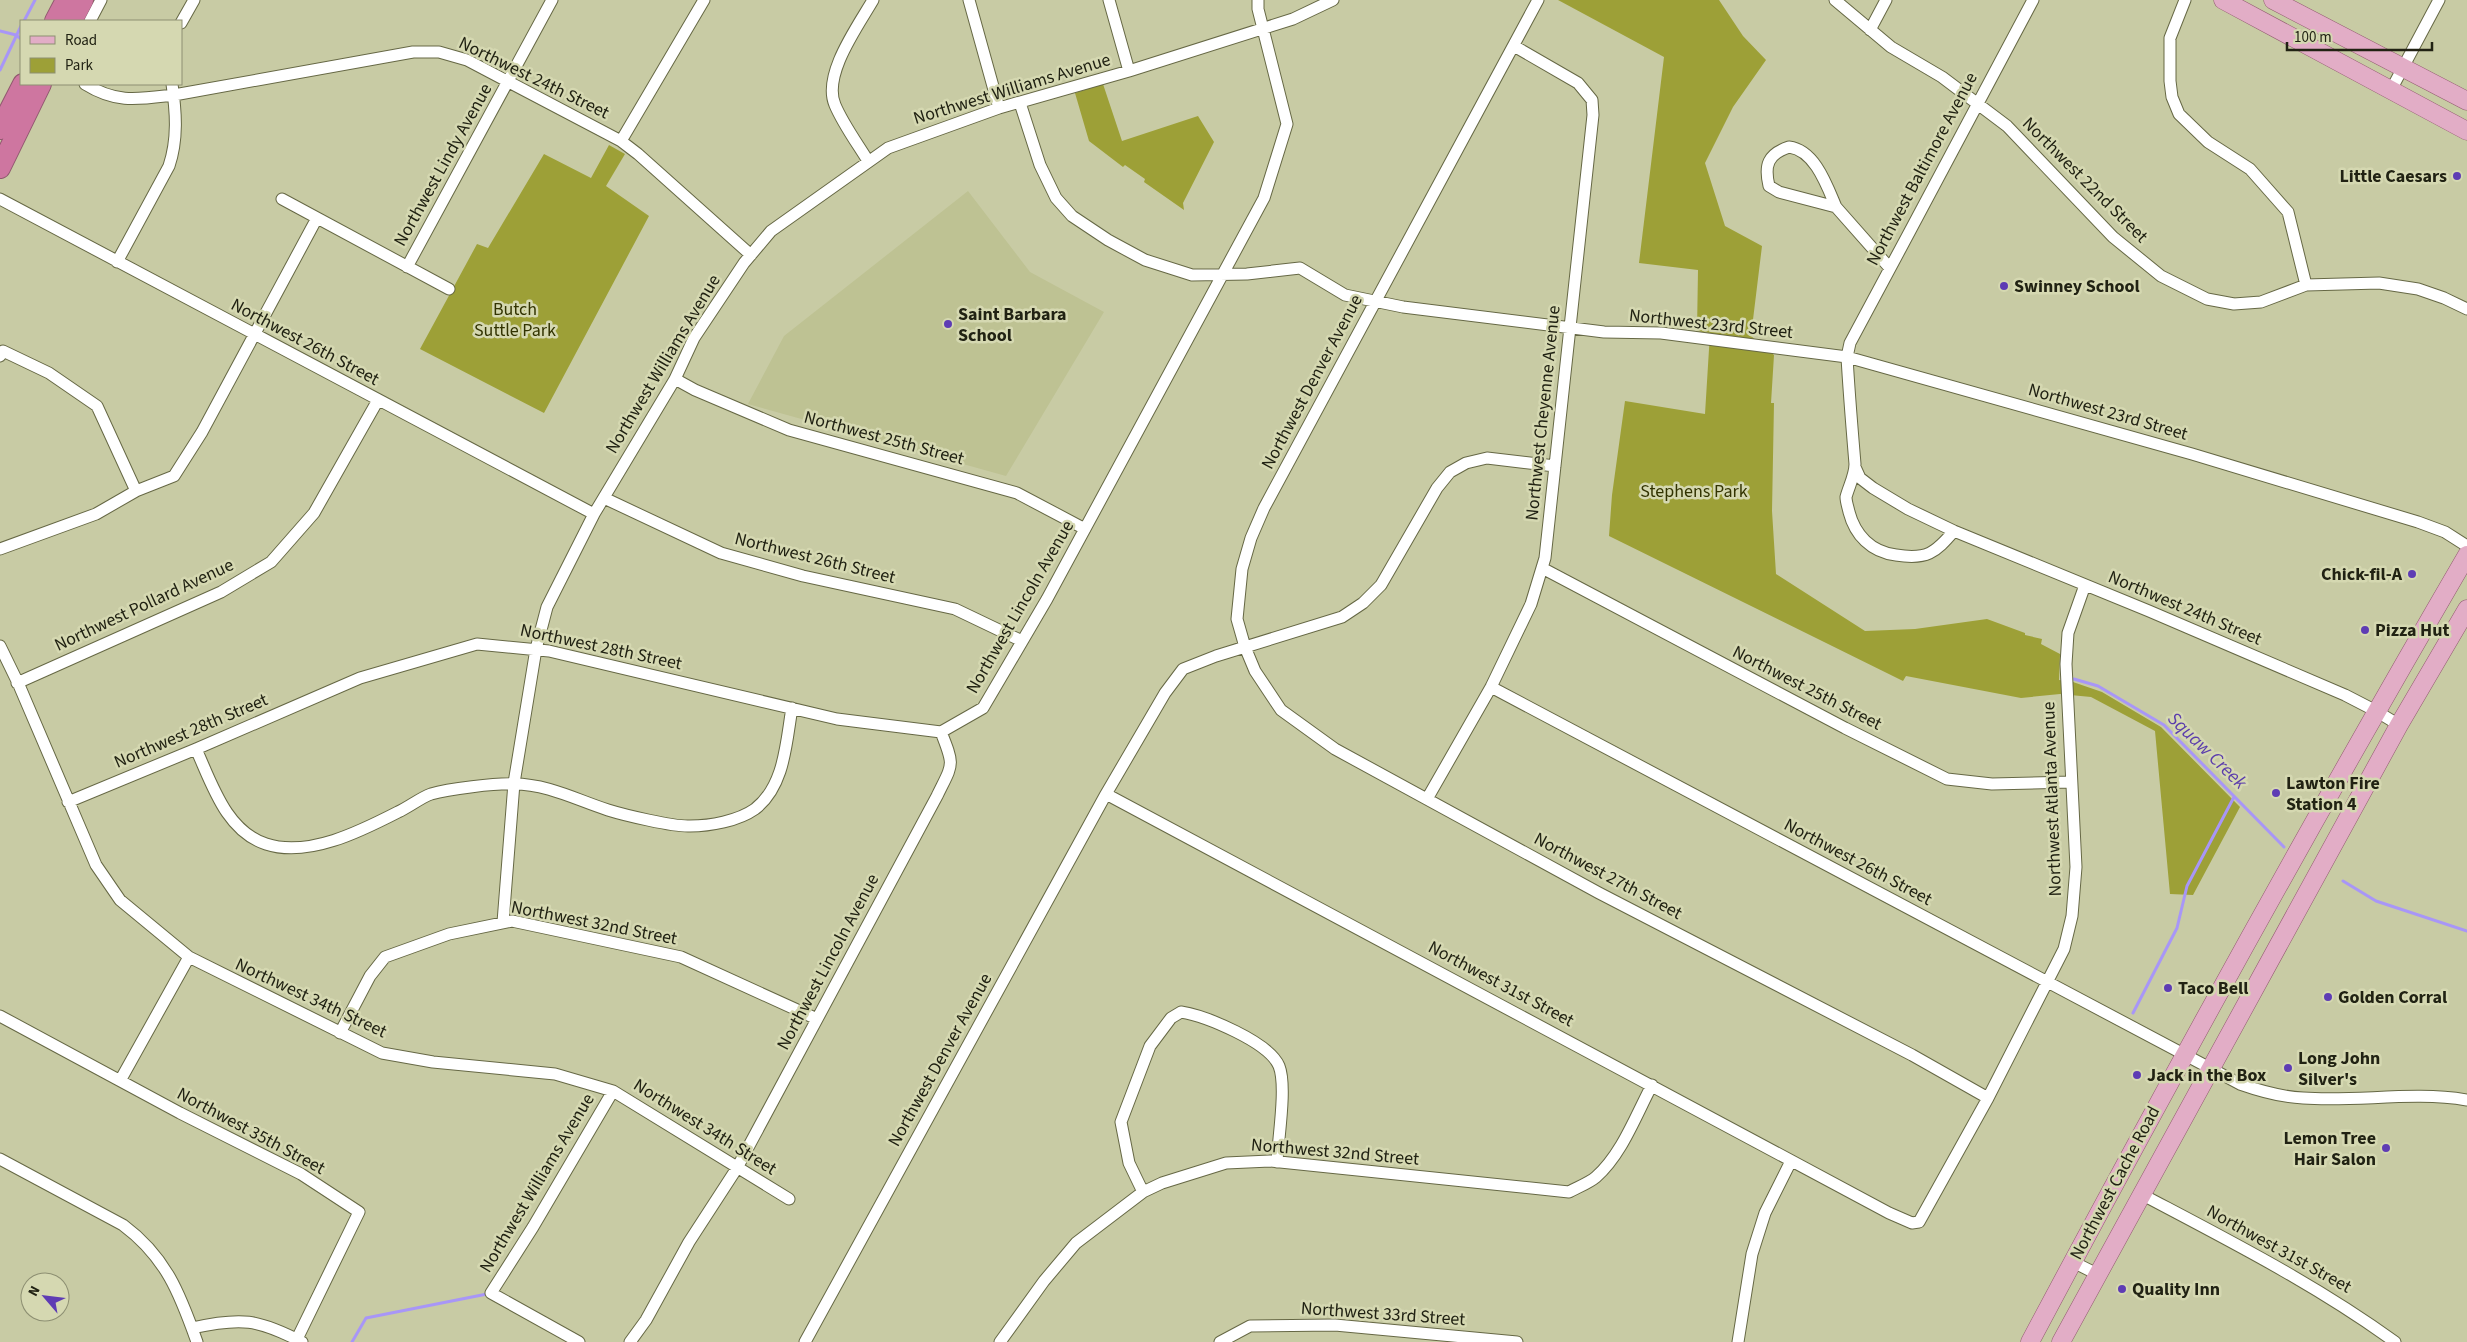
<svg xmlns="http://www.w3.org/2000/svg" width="2467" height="1342" font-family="'Source Sans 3',sans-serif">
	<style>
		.built { fill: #bec293 }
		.green { fill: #9da037 }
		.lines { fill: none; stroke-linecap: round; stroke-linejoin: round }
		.stream { stroke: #a896f7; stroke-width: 3 }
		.street-casing { stroke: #666845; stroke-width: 13 }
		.primary-casing { stroke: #91596f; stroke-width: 19 }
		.highway-casing { stroke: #91596f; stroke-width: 22 }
		.street { stroke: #fff; stroke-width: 11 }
		.primary { stroke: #e2adc6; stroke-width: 18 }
		.highway { stroke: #ce76a0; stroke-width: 20 }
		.poi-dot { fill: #5e3cb4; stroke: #d5d8b1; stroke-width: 2 }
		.labels { text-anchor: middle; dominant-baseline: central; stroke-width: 5; stroke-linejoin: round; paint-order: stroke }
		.street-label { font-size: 18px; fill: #212213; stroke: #d5d8b1 }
		.poi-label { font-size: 18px; font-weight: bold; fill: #212213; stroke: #d5d8b1; text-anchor: start }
		.park-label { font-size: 18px; fill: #323301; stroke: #d5d8b1 }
		.water-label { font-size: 19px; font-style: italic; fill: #5b3dac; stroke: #d5d8b1 }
	</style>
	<rect width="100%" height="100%" fill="#c8cba4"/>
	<!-- built -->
	<path class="built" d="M968,191L1030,272L1104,312L1006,476L748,404L784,336Z"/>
	<!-- green -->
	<path class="green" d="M1558,0H1719L1743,36L1766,60L1733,107L1705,163L1725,226L1762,246L1751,336L1774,355L1771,403H1774L1772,511L1776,574L1865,631L1915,629L1987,619L2025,633V635L2042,639L2041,644L2060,654L2059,680L2073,682L2102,692L2161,727L2240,807L2193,895L2170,894L2155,731L2091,697L2060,694L2021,698L1906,676L1903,681L1609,536L1612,495L1625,401L1705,414L1710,333L1697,331L1698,270L1639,263L1664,57Z
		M1103,84L1122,141L1198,116L1214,142L1183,203L1184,210L1144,182L1145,179L1125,165L1123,167L1089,141L1075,93Z
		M609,145L625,154L606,186L649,216L544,413L420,349L477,244L488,248L544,154L591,178Z"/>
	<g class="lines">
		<!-- stream -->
		<path class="stream" d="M24,21L35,0
			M0,31L16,35L21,39
			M0,70L21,26
			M2074,679L2098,686L2164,725L2284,847
			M2343,881L2376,901L2467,931
			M2133,1013L2177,928L2187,886L2234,797
			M352,1342L366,1318L487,1294"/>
		<!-- street casing -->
		<g class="street-casing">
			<path id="street" d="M969,0L999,108
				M1109,0L1129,71
				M1538,0L1264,508L1251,538L1242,569L1237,619L1245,647L1255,671L1281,710L1335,749L1599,893L1912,1055L1988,1098
				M1835,0L1891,47L1942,77L2007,126L2113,237L2161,276L2207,299L2234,304L2261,302L2306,285L2379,283L2418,289L2444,298L2467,309
				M2185,0L2170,38V81L2172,97L2179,114L2208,142L2250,169L2288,212L2306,285
				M90,21L101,0
				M181,23L194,0
				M1870,30L1886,0
				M85,84C117,104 139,99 174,95L413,52H439L467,60L621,141L638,154L751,255
				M2391,90L2439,0
				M1020,103L1040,165L1056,198L1072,216L1108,240L1145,260L1192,275L1247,274L1300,268L1345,295L1403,307L1604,332L1661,333L1847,357L2192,454L2418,522L2445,532L2467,546
				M621,141L704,0
				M1789,147C1815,150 1827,186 1836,207L1779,192L1769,186C1764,165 1768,154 1789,147Z
				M868,161C857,143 843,124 835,105C822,75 858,26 873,0
				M0,199L594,514
				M282,199L449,289
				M1836,207L1889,267
				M117,262L169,166C178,139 176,112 172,84
				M407,267L552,0
				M0,356L3,351L49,373L97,406L136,491
				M675,379L695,390L789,430L1017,493L1085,529
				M1855,467L1860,478L1873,488L1908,509L1954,531L2149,611L2345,695L2376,711L2399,725
				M604,498L721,553L803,576L955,609L1022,641
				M1954,531C1935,553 1927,560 1896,555C1871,552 1855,535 1849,512C1848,507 1846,502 1846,497C1849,486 1855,475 1855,464C1852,428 1849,393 1847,357L1850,343L1910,231L2033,0
				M0,549L96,514L136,491L174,476L202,432L317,218
				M1542,568L1845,728L1947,779L1992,784L2071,782
				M0,646L19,685L96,865L120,900L189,957L382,1053L433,1062L555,1074L613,1091L789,1199
				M17,683L221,592L271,562L314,513L378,400
				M1491,687L2240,1084C2260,1091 2281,1097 2303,1098C2357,1102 2413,1091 2467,1100
				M941,732L983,708L1047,599L1264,198L1287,124L1258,9V0
				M196,749C212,784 226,831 266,844C308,858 361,831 398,812C409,807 420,798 431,794C448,789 496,783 514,784C547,784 577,800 608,810C624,815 674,827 690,826C710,826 738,821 755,809C785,786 786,742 792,708
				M1106,794L1889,1213L1912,1223L1919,1222L1988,1098L2064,949L2072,916L2076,867L2066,664L2068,633L2085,585
				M1427,799L1491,687L1531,604L1545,558L1593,115L1592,100L1578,83L1514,46
				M68,802L196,749L360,678L477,644L549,651L837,719L941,732
				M503,922L514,783L536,649L547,607L594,514L675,379L694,338L744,263L771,231L888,148L999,108L1129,71L1293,19L1333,0
				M0,1016L180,1113L301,1174L359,1212L297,1339
				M340,1033L370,976L385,957L449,934L512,921L681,957L817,1019
				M121,1079L189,957
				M0,1159L123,1225C166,1257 180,1294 197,1342
				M1143,1192L1129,1163L1121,1122L1150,1046L1171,1018L1181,1012C1206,1016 1269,1042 1279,1066C1287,1086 1278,1139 1277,1162
				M2141,1194C2228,1240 2315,1284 2395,1342
				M2073,1262L2097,1274
				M192,1328C241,1317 258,1319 302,1342
				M579,1342L491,1293L533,1227L613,1091
				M630,1342L646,1320L689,1242L737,1168L937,796C953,763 955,767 941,732
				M805,1342L1106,794L1165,693L1183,669L1216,656L1342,617L1363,603L1381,585L1437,488L1450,472L1466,463L1487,458L1555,466
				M1000,1342L1044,1281L1076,1243L1143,1192L1162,1183L1226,1163L1270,1161L1569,1192C1578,1187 1589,1183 1596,1177C1622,1154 1636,1115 1652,1085
				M1220,1342L1250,1326L1335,1325L1517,1342
				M1738,1342L1752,1254L1765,1213L1791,1161"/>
		</g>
		<!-- primary casing -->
		<g class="primary-casing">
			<path id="primary" d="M2223,0L2467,131
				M2273,0L2467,101
				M2030,1342C2171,1077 2316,814 2467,555
				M2061,1342L2399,725L2467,609"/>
		</g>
		<!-- highway casing -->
		<g class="highway-casing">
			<path id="highway" d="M55,21L66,0
				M72,21L83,0
				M0,129L23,84
				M0,168L41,84"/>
		</g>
		<!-- street -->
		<use href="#street" class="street"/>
		<!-- primary -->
		<use href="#primary" class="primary"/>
		<!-- highway -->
		<use href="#highway" class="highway"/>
	</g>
	<!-- markers -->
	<g class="poi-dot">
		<circle cx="2457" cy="176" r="5"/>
		<circle cx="2004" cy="286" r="5"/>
		<circle cx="948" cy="324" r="5"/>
		<circle cx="2412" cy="574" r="5"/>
		<circle cx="2365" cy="630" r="5"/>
		<circle cx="2276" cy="793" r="5"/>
		<circle cx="2168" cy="988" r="5"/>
		<circle cx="2328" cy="997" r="5"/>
		<circle cx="2288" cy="1068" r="5"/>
		<circle cx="2137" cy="1075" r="5"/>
		<circle cx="2386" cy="1148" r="5"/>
		<circle cx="2122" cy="1289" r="5"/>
	</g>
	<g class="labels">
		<!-- street labels -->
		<g class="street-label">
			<text transform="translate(534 78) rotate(26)">Northwest 24th Street</text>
			<text transform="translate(1012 89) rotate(-17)">Northwest Williams Avenue</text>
			<text transform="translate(443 165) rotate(-61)">Northwest Lindy Avenue</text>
			<text transform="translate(1922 169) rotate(-62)">Northwest Baltimore Avenue</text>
			<text transform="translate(2085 180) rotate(45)">Northwest 22nd Street</text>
			<text transform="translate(1711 324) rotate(6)">Northwest 23rd Street</text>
			<text transform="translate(305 342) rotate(28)">Northwest 26th Street</text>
			<text transform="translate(663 364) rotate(-59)">Northwest Williams Avenue</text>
			<text transform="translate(1312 382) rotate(-62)">Northwest Denver Avenue</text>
			<text transform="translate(2108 412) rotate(16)">Northwest 23rd Street</text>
			<text transform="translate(1543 413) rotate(-84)">Northwest Cheyenne Avenue</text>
			<text transform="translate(884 438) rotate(15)">Northwest 25th Street</text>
			<text transform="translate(815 558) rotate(14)">Northwest 26th Street</text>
			<text transform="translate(144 605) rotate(-25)">Northwest Pollard Avenue</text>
			<text transform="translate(1020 607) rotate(-60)">Northwest Lincoln Avenue</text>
			<text transform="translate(2185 608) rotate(23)">Northwest 24th Street</text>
			<text transform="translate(601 647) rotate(12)">Northwest 28th Street</text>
			<text transform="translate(1807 688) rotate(27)">Northwest 25th Street</text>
			<text transform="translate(191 731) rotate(-23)">Northwest 28th Street</text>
			<text transform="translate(2052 799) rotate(-92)">Northwest Atlanta Avenue</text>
			<text transform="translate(1858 862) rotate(28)">Northwest 26th Street</text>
			<text transform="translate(1608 876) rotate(28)">Northwest 27th Street</text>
			<text transform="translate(594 923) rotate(11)">Northwest 32nd Street</text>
			<text transform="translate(828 962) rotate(-62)">Northwest Lincoln Avenue</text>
			<text transform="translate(1501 984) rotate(28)">Northwest 31st Street</text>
			<text transform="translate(311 998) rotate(25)">Northwest 34th Street</text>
			<text transform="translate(940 1060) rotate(-61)">Northwest Denver Avenue</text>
			<text transform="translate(705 1127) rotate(32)">Northwest 34th Street</text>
			<text transform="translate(251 1131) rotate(28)">Northwest 35th Street</text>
			<text transform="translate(1335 1152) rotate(5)">Northwest 32nd Street</text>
			<text transform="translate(537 1183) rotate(-59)">Northwest Williams Avenue</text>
			<text transform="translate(2115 1183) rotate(-62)">Northwest Cache Road</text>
			<text transform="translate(2279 1249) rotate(29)">Northwest 31st Street</text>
			<text transform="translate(1383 1314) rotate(4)">Northwest 33rd Street</text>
		</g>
		<!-- poi labels -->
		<g class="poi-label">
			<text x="2447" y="176" text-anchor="end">Little Caesars</text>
			<text x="2014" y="286">Swinney School</text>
			<text x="958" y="314">Saint Barbara<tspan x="958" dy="21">School</tspan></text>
			<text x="2402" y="574" text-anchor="end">Chick-fil-A</text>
			<text x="2375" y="630">Pizza Hut</text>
			<text x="2286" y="783">Lawton Fire<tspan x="2286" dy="21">Station 4</tspan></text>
			<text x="2178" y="988">Taco Bell</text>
			<text x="2338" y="997">Golden Corral</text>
			<text x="2298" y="1058">Long John<tspan x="2298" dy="21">Silver's</tspan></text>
			<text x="2147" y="1075">Jack in the Box</text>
			<text x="2376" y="1138" text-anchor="end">Lemon Tree<tspan x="2376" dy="21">Hair Salon</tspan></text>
			<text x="2132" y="1289">Quality Inn</text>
		</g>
		<!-- park labels -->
		<g class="park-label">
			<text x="515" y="309">Butch<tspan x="515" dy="21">Suttle Park</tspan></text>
			<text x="1694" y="491">Stephens Park</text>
		</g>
		<!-- water labels -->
		<g class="water-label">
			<text transform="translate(2207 751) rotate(44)">Squaw Creek</text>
		</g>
	</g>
	<!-- legend -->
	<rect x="20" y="20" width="162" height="65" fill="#d5d8b1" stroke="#8d8f72"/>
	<rect x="30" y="36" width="25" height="8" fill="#e2adc6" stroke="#8d8f72"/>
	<text x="65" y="45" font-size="15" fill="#212213">Road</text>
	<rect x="30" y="58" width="25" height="15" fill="#9da037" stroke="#8d8f72"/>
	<text x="65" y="70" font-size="15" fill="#212213">Park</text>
	<!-- north arrow -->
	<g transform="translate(45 1297) rotate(298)"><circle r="24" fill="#d5d8b1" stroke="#8d8f72"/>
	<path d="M0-4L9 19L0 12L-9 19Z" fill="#5e3cb4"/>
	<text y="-8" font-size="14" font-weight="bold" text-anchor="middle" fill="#212213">N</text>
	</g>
	<!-- scale -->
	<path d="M2287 42v8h145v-8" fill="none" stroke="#212213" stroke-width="2.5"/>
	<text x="2294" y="42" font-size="15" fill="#212213" stroke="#d5d8b1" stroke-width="4" paint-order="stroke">100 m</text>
</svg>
